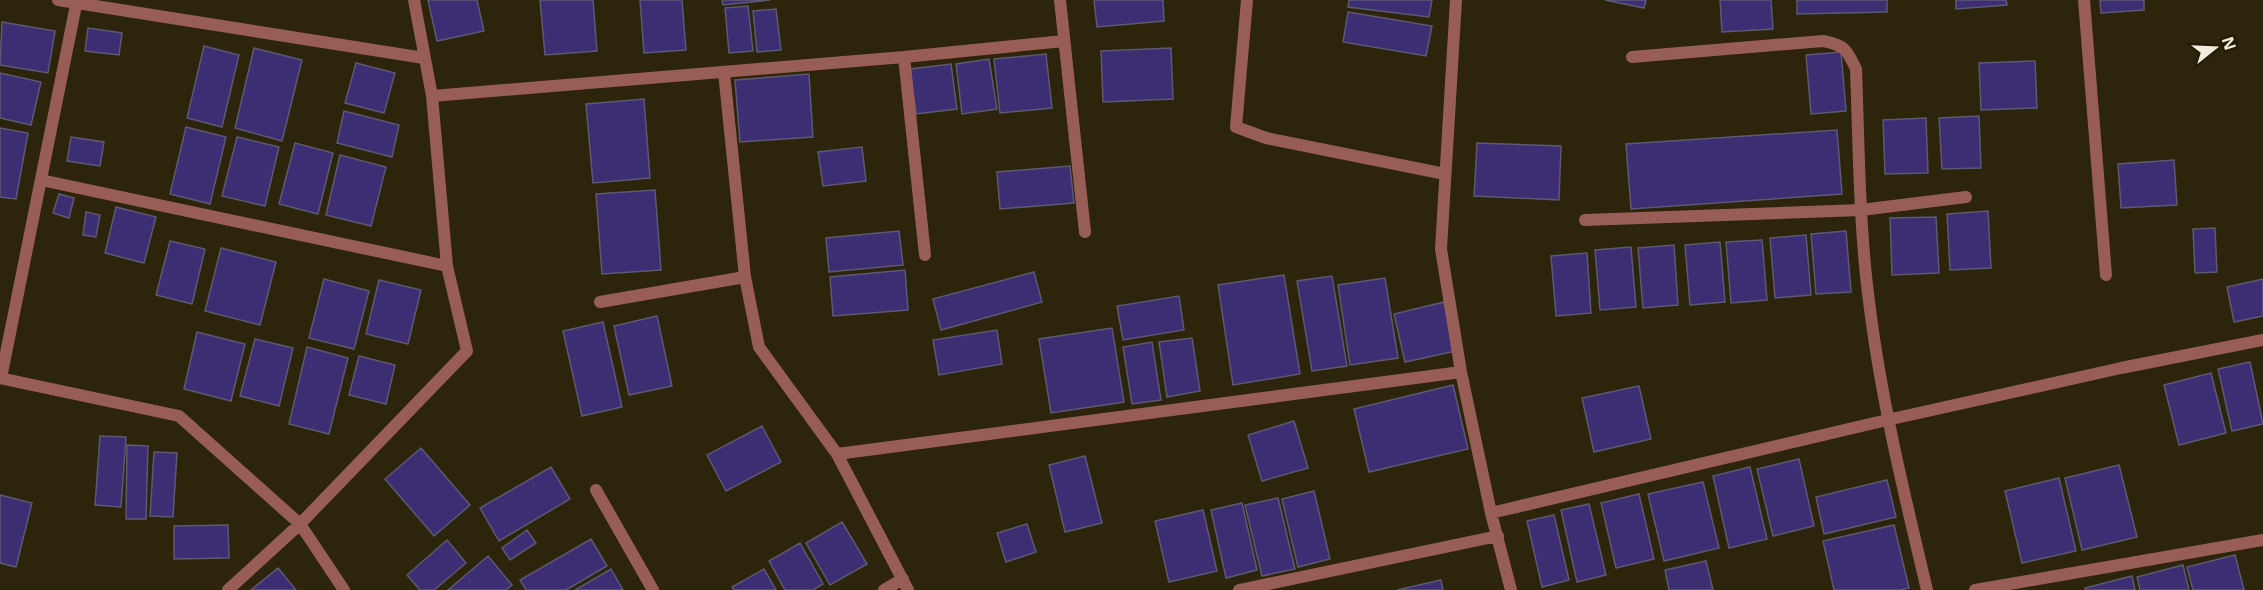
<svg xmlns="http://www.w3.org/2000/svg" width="2263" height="590" font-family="'Open Sans',sans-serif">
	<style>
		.building { fill: #3d2e73; stroke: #5c5973; stroke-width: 1.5 }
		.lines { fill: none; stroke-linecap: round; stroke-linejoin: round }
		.street { stroke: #985e55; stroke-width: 12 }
	</style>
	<rect width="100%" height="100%" fill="#2c240b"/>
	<!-- building -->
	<path class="building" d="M428,0H477L484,31L437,41Z
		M540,0H593L597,51L545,55Z
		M640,0H682L686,50L644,53Z
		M722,0H770L723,5Z
		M1094,0H1163L1164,21L1097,27Z
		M1349,0H1432L1429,17L1348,7Z
		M1605,0H1646L1644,8Z
		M1720,0H1771L1773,29L1722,32Z
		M1797,0H1887V12L1797,14Z
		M1956,0H2006L2007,5L1956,9Z
		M2100,0H2144V10L2101,13Z
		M748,6L753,51L729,53L725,8Z
		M776,9L781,50L757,52L753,11Z
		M1348,12L1432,26L1426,56L1343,42Z
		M2,22L55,31L48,73L0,65Z
		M88,28L122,33L119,55L85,51Z
		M204,46L239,55L222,127L187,118Z
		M254,48L302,60L282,141L235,128Z
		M1171,48L1173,99L1103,102L1101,51Z
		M1841,52L1846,111L1811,114L1806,55Z
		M1046,54L1052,108L1000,113L994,59Z
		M989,59L997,109L962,114L956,64Z
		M2035,61L2037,108L1981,110L1979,63Z
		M356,63L395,73L384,113L345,103Z
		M951,64L957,109L916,114L910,69Z
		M0,73L41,82L31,125L0,118Z
		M809,74L813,137L740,142L735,80Z
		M644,99L650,178L593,183L586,104Z
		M344,111L399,125L392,157L337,143Z
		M1979,116L1981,168L1942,169L1939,118Z
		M1926,118L1928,173L1885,174L1883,120Z
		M186,127L226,137L210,204L170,194Z
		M0,128L28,133L16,199L0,197Z
		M1837,130L1842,194L1631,209L1626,144Z
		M71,137L104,142L100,166L67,161Z
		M237,137L279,147L265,206L222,196Z
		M295,143L333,153L318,214L279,204Z
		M1477,143L1561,146L1559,200L1474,196Z
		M862,147L866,181L823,186L818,152Z
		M340,155L386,167L371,226L326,215Z
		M2174,160L2177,205L2121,208L2118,164Z
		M1070,166L1074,203L1000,209L997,172Z
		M655,190L661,270L602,274L596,194Z
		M59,194L74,198L69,218L53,213Z
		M116,207L156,217L144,263L105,253Z
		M1988,211L1991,268L1950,270L1947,214Z
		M86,212L100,215L96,237L83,235Z
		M1936,217L1939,273L1892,275L1890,218Z
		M2215,228L2217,272L2195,273L2193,229Z
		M899,231L903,265L829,272L826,238Z
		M1846,231L1851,292L1816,294L1811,234Z
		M1806,235L1811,295L1775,298L1770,238Z
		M1762,240L1767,300L1731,303L1726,242Z
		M170,241L205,249L192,304L156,295Z
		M1720,242L1725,302L1690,305L1685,245Z
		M1674,245L1678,305L1643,308L1638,248Z
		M1631,247L1636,307L1600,310L1595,250Z
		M221,248L276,262L260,325L205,311Z
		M1587,253L1591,313L1556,316L1551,256Z
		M905,270L908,310L833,316L830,277Z
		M1034,272L1042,302L941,330L933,299Z
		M1284,275L1300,374L1233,385L1218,285Z
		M1332,276L1347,366L1312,371L1297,281Z
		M1385,278L1398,358L1350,365L1338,285Z
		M324,279L369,291L354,349L309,338Z
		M2263,279V316L2234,322L2227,287Z
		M379,280L421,290L408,344L366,334Z
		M1179,296L1184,330L1123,340L1117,306Z
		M1444,302L1456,351L1405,362L1394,314Z
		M657,316L672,386L629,395L614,326Z
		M603,322L622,407L582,416L563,331Z
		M1112,328L1124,402L1051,413L1039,339Z
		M997,330L1002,364L939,375L933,340Z
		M197,332L245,344L231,401L184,389Z
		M1192,338L1200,391L1167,397L1159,342Z
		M255,339L293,348L279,406L240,396Z
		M1152,342L1161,400L1132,404L1123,347Z
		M307,347L348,358L329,434L289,424Z
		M359,356L395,365L386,404L349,395Z
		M2250,362L2263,424L2232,431L2218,369Z
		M2211,373L2226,433L2179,445L2164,385Z
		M1453,385L1468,449L1369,472L1354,409Z
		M1639,386L1651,439L1594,452L1582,398Z
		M1294,421L1308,468L1262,481L1248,435Z
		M762,426L781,462L726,491L707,455Z
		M100,436L126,437L121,507L95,505Z
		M127,445L148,446L146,519H126Z
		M421,448L470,505L434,536L385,479Z
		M154,452L177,453L173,517L150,516Z
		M1085,456L1102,523L1065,532L1049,465Z
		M1799,459L1814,526L1773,536L1757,469Z
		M2119,465L2137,537L2082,550L2065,478Z
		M551,467L570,499L499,541L480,508Z
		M1750,467L1767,539L1729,548L1713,476Z
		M2059,478L2076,551L2022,563L2005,491Z
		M1887,480L1896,517L1824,534L1816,497Z
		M1703,482L1719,548L1664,561L1648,494Z
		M1314,491L1330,559L1298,567L1282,499Z
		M1639,494L1654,559L1616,568L1601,503Z
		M0,495L32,503L16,567L0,563Z
		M1278,498L1295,569L1262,576L1245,505Z
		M1242,503L1257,570L1226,578L1211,510Z
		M1589,504L1606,575L1577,582L1561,510Z
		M1203,510L1217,571L1169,582L1155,521Z
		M1554,515L1569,580L1542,587L1527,521Z
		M842,522L867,564L830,585L806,543Z
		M1027,524L1036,552L1006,562L997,533Z
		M228,525L229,558L174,559V526Z
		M1894,525L1909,588L1900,590H1834L1823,541Z
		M527,530L536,543L510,560L502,548Z
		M591,539L607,566L566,590H526L520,580Z
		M447,540L466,563L434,590H420L407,575Z
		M800,543L823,584L813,590H785L769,561Z
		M2235,555L2244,590H2193L2187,567Z
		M488,556L512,585L506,590H448Z
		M1706,561L1713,590H1669L1665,570Z
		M2183,565L2189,590H2140L2137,577Z
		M278,568L296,590H251Z
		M611,569L623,590H575Z
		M764,569L776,590H734L732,587Z
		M2132,576L2135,590H2086L2085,588Z
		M1441,580L1443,590H1397Z"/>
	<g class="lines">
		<!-- street -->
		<path class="street" d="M58,0L424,58
			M1060,0L1085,232
			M1247,0L1236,127L1266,138L1445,174
			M1456,0L1441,249L1461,372L1491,513L1511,590
			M2084,0L2106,275
			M904,57L925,255
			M1632,57L1823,41C1845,45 1847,50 1856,69C1859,149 1859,230 1870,309C1882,404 1905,497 1927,590
			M724,72L745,277L759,347L837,454L908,590
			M432,96L904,57L1064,41
			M41,180L447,266
			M1585,220L1861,210L1966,197
			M600,302L745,277
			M0,378L179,416L300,524L344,590
			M1,378L77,0
			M837,454L1461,372
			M596,490L653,590
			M1491,513L1887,420L2121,368L2263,340
			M228,590L300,524L467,351L447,266L432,96L414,0
			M884,590L903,579
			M1239,590L1498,536
			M1975,590L2263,540"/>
	</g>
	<!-- north arrow -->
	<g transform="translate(2215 48) rotate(72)" stroke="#231b02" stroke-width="4.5" paint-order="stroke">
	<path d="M0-4.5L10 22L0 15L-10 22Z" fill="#f1ecdd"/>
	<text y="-9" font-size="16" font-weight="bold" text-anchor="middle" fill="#f1ecdd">N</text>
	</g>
</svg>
